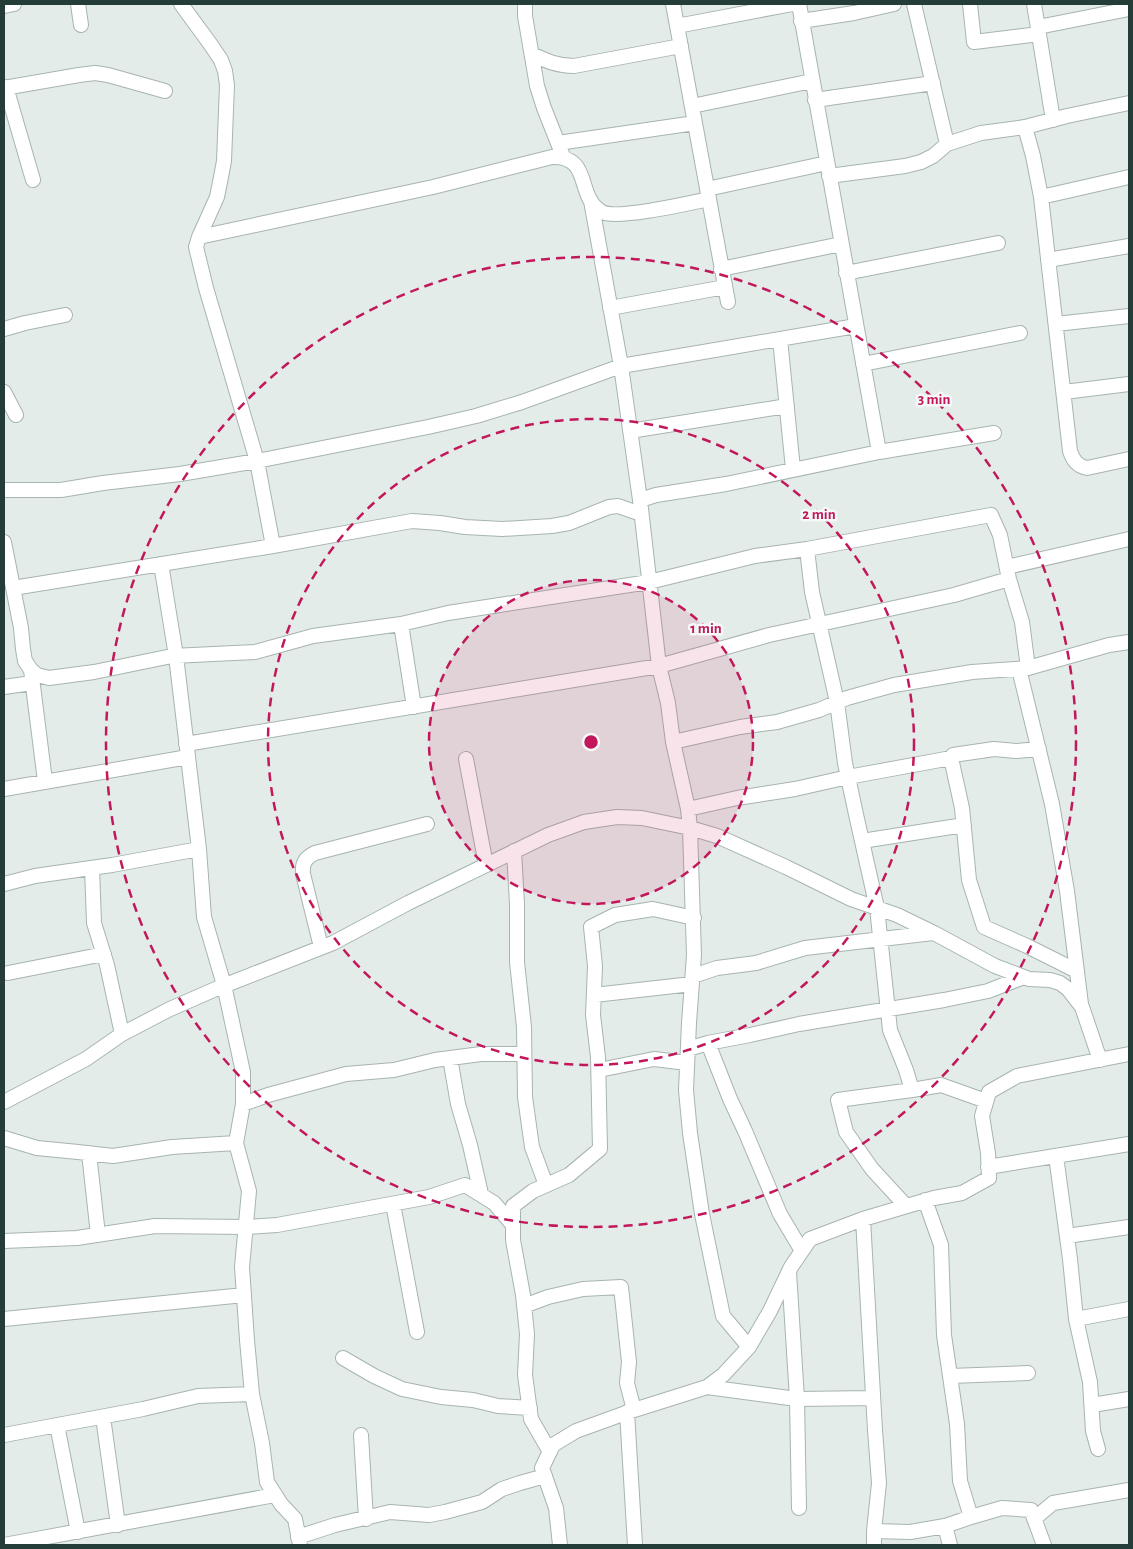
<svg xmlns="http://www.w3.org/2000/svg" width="1133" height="1549" font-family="'Alegreya Sans',sans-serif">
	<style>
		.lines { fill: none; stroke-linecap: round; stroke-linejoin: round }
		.minor-casing { stroke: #a7b4b0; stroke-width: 16 }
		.minor { stroke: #fff; stroke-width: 14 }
		.ring { fill: none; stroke: #c2185b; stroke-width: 2.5; stroke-dasharray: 9 6 }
		.centre { fill: #c2185b; stroke: #f4f9f7; stroke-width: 2.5 }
		.ring-label { font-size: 15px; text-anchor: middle; font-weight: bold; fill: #c2185b; stroke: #f4f9f7; stroke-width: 5; stroke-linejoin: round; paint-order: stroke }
	</style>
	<rect width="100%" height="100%" fill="#e4ece9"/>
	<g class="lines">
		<!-- minor casing -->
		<g class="minor-casing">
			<path id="minor" d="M78,4L81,25
				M181,4L211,45L221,60L225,71L227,85L224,161L221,177L217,197L199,237L196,247L206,288L257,461L273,546
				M525,4V16L537,86L544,108L563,156
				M673,4L728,302
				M914,4L947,144
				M970,4L974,42L1039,34
				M1034,4L1053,120
				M4,6L14,4
				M801,21L854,13L894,4
				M677,26L792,4
				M1038,27L1129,9
				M532,54C546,61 558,66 574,66L681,46
				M6,87L33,180
				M4,88L79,75L95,73L108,75L165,91
				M815,100L933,83
				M692,106L812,81
				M1025,127L1033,156L1041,197L1129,177
				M558,143L695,123
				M829,176L905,166L921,162L933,156L947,144L981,133L1025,127L1067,116L1129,103
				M707,189L827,163
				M1041,197L1070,451C1073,460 1077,466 1087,468L1129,459
				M591,201L621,366L640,500
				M199,237L433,187L552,157C593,156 575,197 602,212C616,220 690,203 709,199
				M1048,260L1129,246
				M721,269L841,244
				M846,273L998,243
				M610,308L725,287
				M1056,324L1129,316
				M4,329L25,323L65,315
				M780,339L793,469
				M863,364L1020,333
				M4,392L16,415
				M1064,392L1129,384
				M630,431L787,406
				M879,452L994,433
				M4,490H61L103,483L180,474L257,461L428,427L476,416L522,402L621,366L856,326
				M4,542L21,628L23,649L25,661L31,670L37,675L49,678L94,672L172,656L255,652L313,636L401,624L448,613L649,582L755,556L807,549L991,515L1000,535L1009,579L1022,622L1028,668
				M807,549L812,592L837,702L845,763L857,819L877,908L890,1030L906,1070L912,1090L941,1085L986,1101
				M161,564L176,656L199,849L204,917L224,985L243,1072V1104L236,1143L249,1191L242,1267L247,1340L252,1394
				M1007,567L1129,539
				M13,588L273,546L412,521L440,523L465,527L502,529L552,526L569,523L609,507L618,506L641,514
				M401,624L414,707
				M1019,669L1052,804L1067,891L1081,1004
				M31,670L45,781
				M4,687L32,683
				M673,742L668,703L659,666L640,500L656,495L726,484L879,452L799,4
				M186,744L659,666L769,635L954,595L1009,579
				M951,758L953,755L994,749L1016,751L1039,749
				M466,759L486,865
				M4,789L188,757
				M688,809L737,798L795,789L848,777L951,758L962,808L969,880L984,927L1027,946L1077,971
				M862,841L964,825
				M514,851L517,904V962L524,1027L525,1097L532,1147L546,1185
				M92,868L94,923L107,965L122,1034
				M4,884L35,876L112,865L199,849
				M321,947L303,874C302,863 305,858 315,853L427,824
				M8,973L104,954
				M693,976L717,968L756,963L805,948L933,933
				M594,995L692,984
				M708,1043L730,1099L745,1131L780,1214L802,1251
				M688,1049L708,1043L750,1035L799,1024L944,1000L988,991L1024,977
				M450,1058L458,1104L470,1145L481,1194
				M599,1070L654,1059L687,1063
				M4,1102L86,1059L122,1034L170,1009L218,988L333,943L408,903L548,835L584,822L617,817L642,818L690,828L717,836L786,867L851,899L897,915L934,933L995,966L1029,979L1050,980L1060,983L1068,989L1082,1007L1100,1060
				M243,1104L268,1095L346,1074L394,1070L435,1060L481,1054H524
				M4,1138L37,1148L78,1152L113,1156L172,1147L236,1143
				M89,1153L98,1235
				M1056,1156L1070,1259L1076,1319L1090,1382L1093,1431L1098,1449
				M988,1167L1129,1144
				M925,1200L941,1245L944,1335L957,1424L960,1481L971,1517L1002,1508L1031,1510L1044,1545
				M393,1204L417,1332
				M906,1206L872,1169L846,1132L838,1100L912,1090
				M863,1219L875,1430L879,1483L874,1531V1545
				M1067,1236L1129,1227
				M4,1241L77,1238L155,1226L247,1227L277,1225L429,1197L465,1185L494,1203L513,1225
				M789,1272L797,1399L799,1508
				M524,1306L548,1297L583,1289L621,1287L629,1362L627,1383L634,1410
				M4,1319L244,1295
				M1076,1319L1129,1309
				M749,1347L723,1316L702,1214L690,1133L686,1090L689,1023L694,955L690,828L688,809L673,742L740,727L777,722L819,710L847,698L894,685L972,672L1028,668L1109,645L1129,642
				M343,1358L374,1376L402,1389L441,1397L473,1400L498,1406L530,1408
				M950,1376L1028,1373
				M707,1387L797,1399L873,1398
				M1092,1405L1129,1399
				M627,1412L635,1545
				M103,1417L118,1525
				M57,1425L78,1532
				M4,1435L143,1409L198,1396L252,1394L262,1443L267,1482L281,1504L295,1519L300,1545
				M361,1435L366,1519
				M550,1452L531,1419L525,1375L527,1334L523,1295L513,1240V1206L533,1191L569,1175L600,1149L598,1057L593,1015L595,966L591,927L615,915L653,909L694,918
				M1034,1519L1053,1503L1129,1490
				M945,1526L950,1545
				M874,1531L910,1532L945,1526L971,1517
				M298,1537L335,1525L390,1512L429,1515L445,1512L482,1502L502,1489L520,1483L545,1476
				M4,1545L275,1495
				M560,1545L556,1508L542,1468L553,1445L576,1431L634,1410L707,1387L723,1375L749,1347L770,1311L791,1267L810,1239L863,1219L934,1198L962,1193L989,1178L988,1153L982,1116L989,1092L1017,1076L1129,1054"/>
		</g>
		<!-- minor -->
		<use href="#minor" class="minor"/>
	</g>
	<!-- distance rings -->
	<circle cx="591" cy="742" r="162" fill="#c2185b" fill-opacity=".12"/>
	<g class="ring">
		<circle cx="591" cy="742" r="162"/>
		<circle cx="591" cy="742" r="323"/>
		<circle cx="591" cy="742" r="485"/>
	</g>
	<circle cx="591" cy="742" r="8" class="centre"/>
	<g class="ring-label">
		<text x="934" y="404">3 min</text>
		<text x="819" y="519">2 min</text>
		<text x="706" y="633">1 min</text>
	</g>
	<!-- border -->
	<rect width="1133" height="1549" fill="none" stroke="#253d38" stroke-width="10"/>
</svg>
